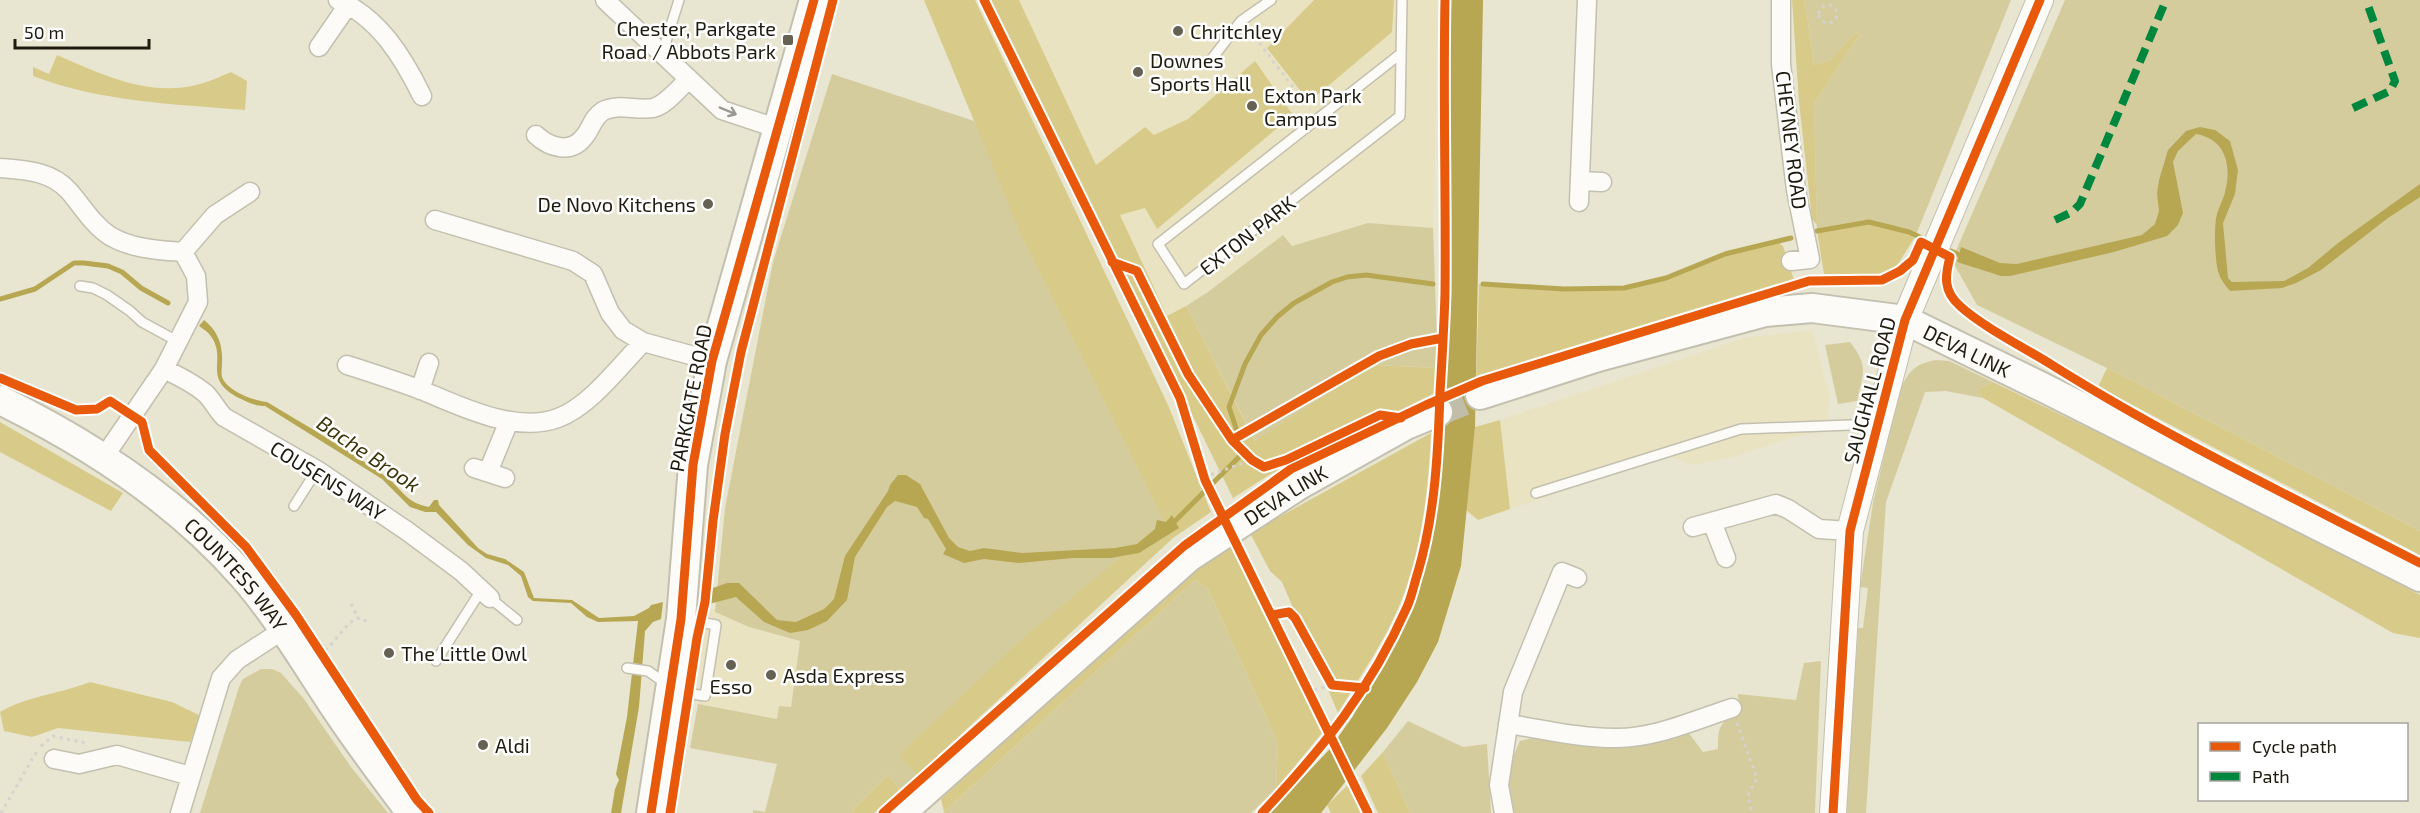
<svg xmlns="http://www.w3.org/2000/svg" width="2420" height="813" font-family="'Exo 2',sans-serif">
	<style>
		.built { fill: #eae3c1 }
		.green { fill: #d5cc9e }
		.forest { fill: #d8cb89 }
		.water { fill: #b7a752 }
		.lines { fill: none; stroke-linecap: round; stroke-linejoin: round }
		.stream { stroke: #b7a752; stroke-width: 5 }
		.primary-tunnel { stroke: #c0bda9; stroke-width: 28; stroke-dasharray: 28 14; stroke-linecap: butt }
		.lane-casing { stroke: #c3c0b0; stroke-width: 12 }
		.street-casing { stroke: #c3c0b0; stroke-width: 21 }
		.secondary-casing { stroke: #c3c0b0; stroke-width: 28 }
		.primary-casing { stroke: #c3c0b0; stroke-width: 32 }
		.path { stroke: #d4d3cd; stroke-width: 3; stroke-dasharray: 3 4.5; stroke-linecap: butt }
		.lane { stroke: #fcfbf8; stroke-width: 9 }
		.street { stroke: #fcfbf8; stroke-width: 18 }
		.secondary { stroke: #fcfbf8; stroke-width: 26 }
		.primary { stroke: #fcfbf8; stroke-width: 28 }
		.quiet { stroke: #00873e; stroke-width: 8; stroke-dasharray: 15 8; stroke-linecap: butt }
		.cycleway-casing { stroke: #fff; stroke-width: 13 }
		.cycleway { stroke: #e8590c; stroke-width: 9 }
		.oneway { stroke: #99978f }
		.poi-dot { fill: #656253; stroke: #fff; stroke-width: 2 }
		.labels { text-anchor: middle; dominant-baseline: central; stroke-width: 5; stroke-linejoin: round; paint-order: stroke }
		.poi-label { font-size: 20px; fill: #1f1c0f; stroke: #fff; text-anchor: start }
		.street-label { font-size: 20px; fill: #1f1c0f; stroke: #fff }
		.water-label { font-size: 21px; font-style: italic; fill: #3e3508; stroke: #fff }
	</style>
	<rect width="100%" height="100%" fill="#e8e5d0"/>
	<!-- built -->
	<path class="built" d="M1019,0H1438L1433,228L1368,223L1292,246L1167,316Z
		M1812,330L1829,394L1827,431L1792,437L1736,456L1693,465L1668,456L1510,509L1500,420L1744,338Z
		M705,605L749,627L800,641L791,708L778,719L698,704Z"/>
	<!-- green -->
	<path class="green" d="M1805,0H2011L1916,235L1869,222L1817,231L1814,104L1860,34L1856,32L1830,60L1814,65Z
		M2065,0H2420V531L2107,368L1977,305L1954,264L1955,253Z
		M832,74L974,121L1165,521L900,755L917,775L900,789L888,775L850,813H753V810L765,812L777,764L690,748L698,704L777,719L779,706L791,707L800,641L749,627L715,612L725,508L773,262Z
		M1368,223L1433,228L1438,368L1373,365L1256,442L1186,306L1208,292L1283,235L1292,246Z
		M1850,342C1869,366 1863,373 1857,401L1838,404L1825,345Z
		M1935,360L1949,361L1993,382L1978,389L1983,398L1946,391L1925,392L1886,502L1866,813H1846L1858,628H1863L1868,588L1860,587L1873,503L1900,389C1910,370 1914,365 1935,360Z
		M1195,580L1208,589L1278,743L1276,789L1251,813H943Z
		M1821,661L1815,813H1514L1507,770L1520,741L1537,737L1688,732L1703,752L1718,749C1718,724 1720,725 1739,709L1738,694L1796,700L1804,663Z
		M261,669H272L281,673L304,699L351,767L388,813H200L239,687L243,679Z
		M1408,721L1463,747L1487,744L1491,813H1410L1383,752Z"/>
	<!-- forest -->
	<path class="forest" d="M924,0H975L1168,405L1211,512L1173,538L917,775L899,755L1022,639L1164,521L1022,237Z
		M989,0H1019L1096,165L1145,127L1154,135L1188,119L1255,61L1293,115L1157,229L1145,208L1120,215L1167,316L1186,306L1255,441L1373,365L1438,368L1437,392L1269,475L1233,498Z
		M1314,0H1394L1392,32L1309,102L1267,48Z
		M1792,0H1805L1814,65L1830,60L1856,32L1860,34L1814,104L1817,225L1812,219L1799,102Z
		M57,55C103,75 150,98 200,84C211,81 221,76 231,72L247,81L245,110C173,104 101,102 33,76V67L49,74Z
		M1869,222L1916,235L1895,269L1874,275L1824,274L1817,231Z
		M1777,241L1783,246L1794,280L1719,306L1476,381L1479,284L1564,289L1624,288L1666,278L1725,254Z
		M2107,368L2420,531V555L2098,387Z
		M1993,382L2237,500L2420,595V638L2393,633L1983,398L1978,389Z
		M1500,420L1510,509L1478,520L1466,510L1475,427Z
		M0,422L123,493L111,511L0,452Z
		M1431,433C1428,498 1420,567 1390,626C1375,655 1355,684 1338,713L1282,582L1270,571L1250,533Z
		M1232,548L1322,733L1276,789L1278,743L1208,589L1195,580L944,812L941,799L1129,625L1212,558Z
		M90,682L172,702L201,716L190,742L58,728L32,737L4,731L0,712C27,696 60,694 90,682Z
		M1383,752L1410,813H1378L1361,776Z
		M888,775L900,789L874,813H850Z
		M1348,785L1362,813H1331L1327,805Z"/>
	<!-- water -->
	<path class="water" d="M1446,0H1483L1475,427L1461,566L1438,642L1417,682L1387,728L1321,813H1269L1329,750L1353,716L1400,626L1430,548L1441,444L1445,284Z
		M2200,127L2215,130L2230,141L2238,170L2235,194L2223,223L2228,278L2232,282L2284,281L2308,268L2338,243L2420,184V197L2388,218L2321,270L2296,283L2282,288L2230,291C2225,285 2220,279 2218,271C2215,260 2214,231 2216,219C2217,210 2223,201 2225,192C2232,166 2226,139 2196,134L2178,151L2173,162L2183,213L2178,225L2167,236L2114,252L2010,276H2001L1957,262L1961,247L2000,263L2017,264L2142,235L2155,224L2159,211L2157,194L2159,180L2168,150L2186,131Z
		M204,320C218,331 223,345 222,363C222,367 221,373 222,377C227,391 254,401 267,402C307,426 347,449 385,476C403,489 404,502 429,507L434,500H438L439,505L478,548L487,554L505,559L524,572L534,598L572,600L599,618L634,616L649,608L651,605L663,602L661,619L653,622L645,631L639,707L621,813H611L615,789L619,780L616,774L627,717L638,621L598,622L587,617L571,603L533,601L528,597L521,576L508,565L486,558L468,545L436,512H425L410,507L382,479L265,406C255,406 249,403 239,398C200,378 229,359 210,335C208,332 203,329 199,326Z
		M898,475H906L920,484L949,538L958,547L970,551L984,548L1022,553L1115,548L1137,544L1155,529L1157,520L1166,522L1172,515L1179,528L1139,553L1111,558H1073L1019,563L984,559L964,563L943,554L946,549L928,519L924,518L917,507L895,501L887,507L855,557L847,600L827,621L808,630L790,633L764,622L736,597L705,605L710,589L727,583H739L777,620L796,622L824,609L834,599L845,556L888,491L890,485Z"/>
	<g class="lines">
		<!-- stream -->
		<path class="stream" d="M1817,231L1869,222L1909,232L1922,238
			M1951,251L1963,257
			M1483,284L1564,289L1624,288L1666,278L1725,254L1791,238
			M0,299L35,289L74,263H84L108,266L122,272L141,288L168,303
			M1171,525L1244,452L1229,407L1245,364L1261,335L1277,317L1294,303L1332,282L1347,277L1366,275L1433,284"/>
		<!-- primary-tunnel -->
		<path class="primary-tunnel" d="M1438,412L1480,395"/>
		<!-- lane casing -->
		<g class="lane-casing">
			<path id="lane" d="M662,54L679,0
				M1399,55L1158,244L1184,284L1400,116L1402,0
				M1211,60L1241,21L1271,0
				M80,286L93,288L107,295L130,311L142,322L177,341
				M1536,493L1741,429L1876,424
				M294,506L317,470
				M490,598L517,620
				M436,661L482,589
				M627,668L648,671L665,683
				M674,691L705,696L716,625L683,619"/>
		</g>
		<!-- street casing -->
		<g class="street-casing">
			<path id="street" d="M338,0C379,18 403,57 422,96
				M605,0L722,110L776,128
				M1781,0V64L1796,190L1810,259L1791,261
				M319,47L348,5
				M536,135C550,148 571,154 584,137C591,129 593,117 603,111C618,103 637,111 653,108C666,105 679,88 689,79
				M0,168C25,170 51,171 69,191C82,206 93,225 110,236C132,249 158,250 183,252L196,276L198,302L164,369L104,457
				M1580,181L1602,182
				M1579,202L1587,0
				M435,220L573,261L593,274L610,313L623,330L643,342L712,361
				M183,252L215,215L250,192
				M347,365C372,373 397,381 421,390C460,406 515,434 558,418C589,407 620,366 643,342
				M164,369C178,376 194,383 206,394C213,401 217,410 224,417L317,470L407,531L461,571L490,598
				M420,390L429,363
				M474,468L505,478
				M488,472L509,421
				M1712,522L1726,558
				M1693,527L1776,504L1788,509L1819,529L1850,531
				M1508,724C1543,729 1578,738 1614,738C1653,739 1695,720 1732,708
				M54,759L79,764L117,755L190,776
				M180,813L221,678L237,660L283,630
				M1504,813L1499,785L1513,692L1562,572L1577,578"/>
		</g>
		<!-- secondary casing -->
		<g class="secondary-casing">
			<path id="secondary" d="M1833,813L1850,531L1905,320L2040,0"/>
		</g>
		<!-- primary casing -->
		<g class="primary-casing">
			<g id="primary">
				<path id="s1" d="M1480,395L1598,357L1765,312L1812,308L1905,320L2042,387L2420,577"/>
				<path id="s2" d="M0,400C90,444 175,499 242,575C278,616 306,664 336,709C360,745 386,779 411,813"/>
				<path d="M651,813L681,619L693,465L712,361L814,0"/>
				<path id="s3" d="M901,813L1189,557L1299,485L1406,425L1438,412"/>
			</g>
		</g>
		<!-- path -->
		<path class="path" d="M1819 14a9 9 0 1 1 18 0a9 9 0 1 1-18 0Z
			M1250,31L1310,109
			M1204,477L1252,460
			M351,604L358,618
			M325,650C338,640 344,624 358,618L369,622
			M1307,692L1332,685
			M1737,723L1757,778L1748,795L1752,813
			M41,746L53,736L86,743
			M1,813L37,751"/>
		<!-- lane -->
		<use href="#lane" class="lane"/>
		<!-- street -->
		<use href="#street" class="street"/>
		<!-- secondary -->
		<use href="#secondary" class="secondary"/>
		<!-- primary -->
		<use href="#primary" class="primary"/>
		<!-- quiet -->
		<path class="quiet" d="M2353,108L2390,91L2395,81L2366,0
			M2055,220L2072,212L2080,204L2166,0"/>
		<!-- cycleway casing -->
		<g class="cycleway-casing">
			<path id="cycleway" d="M984,0L1180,398L1205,480L1368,813
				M1112,262L1137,271L1188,374L1232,440L1379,356L1411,344L1443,338
				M0,378L76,410L97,409L110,401L142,422L149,450L246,547L296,615L417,800L429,813
				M1232,440L1252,460L1264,467L1286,460L1380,415L1401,418
				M1272,615L1289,612L1295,618L1332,685L1365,688
				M651,813L681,619L693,465L712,361L814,0
				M670,813L697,638L705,602L713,521L725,434L741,352L833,0
				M883,813L1184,546L1291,469L1426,405L1482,381L1809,281L1882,280L1900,271L1913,260L1921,242L1950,257C1945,276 1943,291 1960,306C1983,327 2025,348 2052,365C2170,439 2296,499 2420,563
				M1262,813C1324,747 1370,690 1407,607C1412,596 1414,584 1418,572C1435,514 1438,454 1440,393C1442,360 1444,327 1445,294C1446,196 1443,98 1445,0
				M1833,813L1850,531L1905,320L2040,0"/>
		</g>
		<!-- cycleway -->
		<use href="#cycleway" class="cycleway"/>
	</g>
	<!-- one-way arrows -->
	<defs><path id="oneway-shaft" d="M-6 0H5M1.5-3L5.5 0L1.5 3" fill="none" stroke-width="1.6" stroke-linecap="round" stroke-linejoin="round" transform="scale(1.5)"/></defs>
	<use class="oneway" href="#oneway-shaft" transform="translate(728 111) rotate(23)"/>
	<!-- markers -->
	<g class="poi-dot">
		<circle cx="1178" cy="31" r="6"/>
		<rect x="782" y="34" width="12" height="12" rx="3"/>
		<circle cx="1138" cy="72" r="6"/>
		<circle cx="1252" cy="106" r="6"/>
		<circle cx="708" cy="204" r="6"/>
		<circle cx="389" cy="653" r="6"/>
		<circle cx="731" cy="665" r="6"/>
		<circle cx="771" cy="675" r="6"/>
		<circle cx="483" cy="745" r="6"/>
	</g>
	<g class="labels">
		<!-- poi labels -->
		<g class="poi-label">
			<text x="776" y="28" text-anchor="end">Chester, Parkgate<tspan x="776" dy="23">Road / Abbots Park</tspan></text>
			<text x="1190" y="31">Chritchley</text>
			<text x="1150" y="60">Downes<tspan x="1150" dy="23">Sports Hall</tspan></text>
			<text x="1264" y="95">Exton Park<tspan x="1264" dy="23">Campus</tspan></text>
			<text x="696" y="204" text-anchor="end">De Novo Kitchens</text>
			<text x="401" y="653">The Little Owl</text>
			<text x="783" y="675">Asda Express</text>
			<text x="731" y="686" text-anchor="middle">Esso</text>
			<text x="495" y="745">Aldi</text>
		</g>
		<!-- street labels -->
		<g class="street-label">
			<text transform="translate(1792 140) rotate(83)">CHEYNEY ROAD</text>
			<text transform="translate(1247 235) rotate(-38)">EXTON PARK</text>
			<text stroke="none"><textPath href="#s1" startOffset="507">DEVA LINK</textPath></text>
			<text transform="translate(1869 390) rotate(-75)">SAUGHALL ROAD</text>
			<text transform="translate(690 398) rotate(-79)">PARKGATE ROAD</text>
			<text transform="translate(328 480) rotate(32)">COUSENS WAY</text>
			<text stroke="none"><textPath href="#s3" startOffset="500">DEVA LINK</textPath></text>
			<text stroke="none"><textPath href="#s2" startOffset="296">COUNTESS WAY</textPath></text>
		</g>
		<!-- water labels -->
		<g class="water-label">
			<text transform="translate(369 453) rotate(34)">Bache Brook</text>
		</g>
	</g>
	<!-- legend -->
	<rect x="2198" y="723" width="210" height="78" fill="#ffffff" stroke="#a5a49f" stroke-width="1.5"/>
	<rect x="2210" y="742" width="30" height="9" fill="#e8590c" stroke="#a5a49f" stroke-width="1.5"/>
	<text x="2252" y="753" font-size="18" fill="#1f1c0f">Cycle path</text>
	<rect x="2210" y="772" width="30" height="9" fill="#00873e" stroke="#a5a49f" stroke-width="1.5"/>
	<text x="2252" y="783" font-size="18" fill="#1f1c0f">Path</text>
	<!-- scale -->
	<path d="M15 39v9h134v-9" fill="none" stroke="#1f1c0f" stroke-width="3"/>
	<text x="24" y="39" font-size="18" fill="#1f1c0f" stroke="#ffffff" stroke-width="4.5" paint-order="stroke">50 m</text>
</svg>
